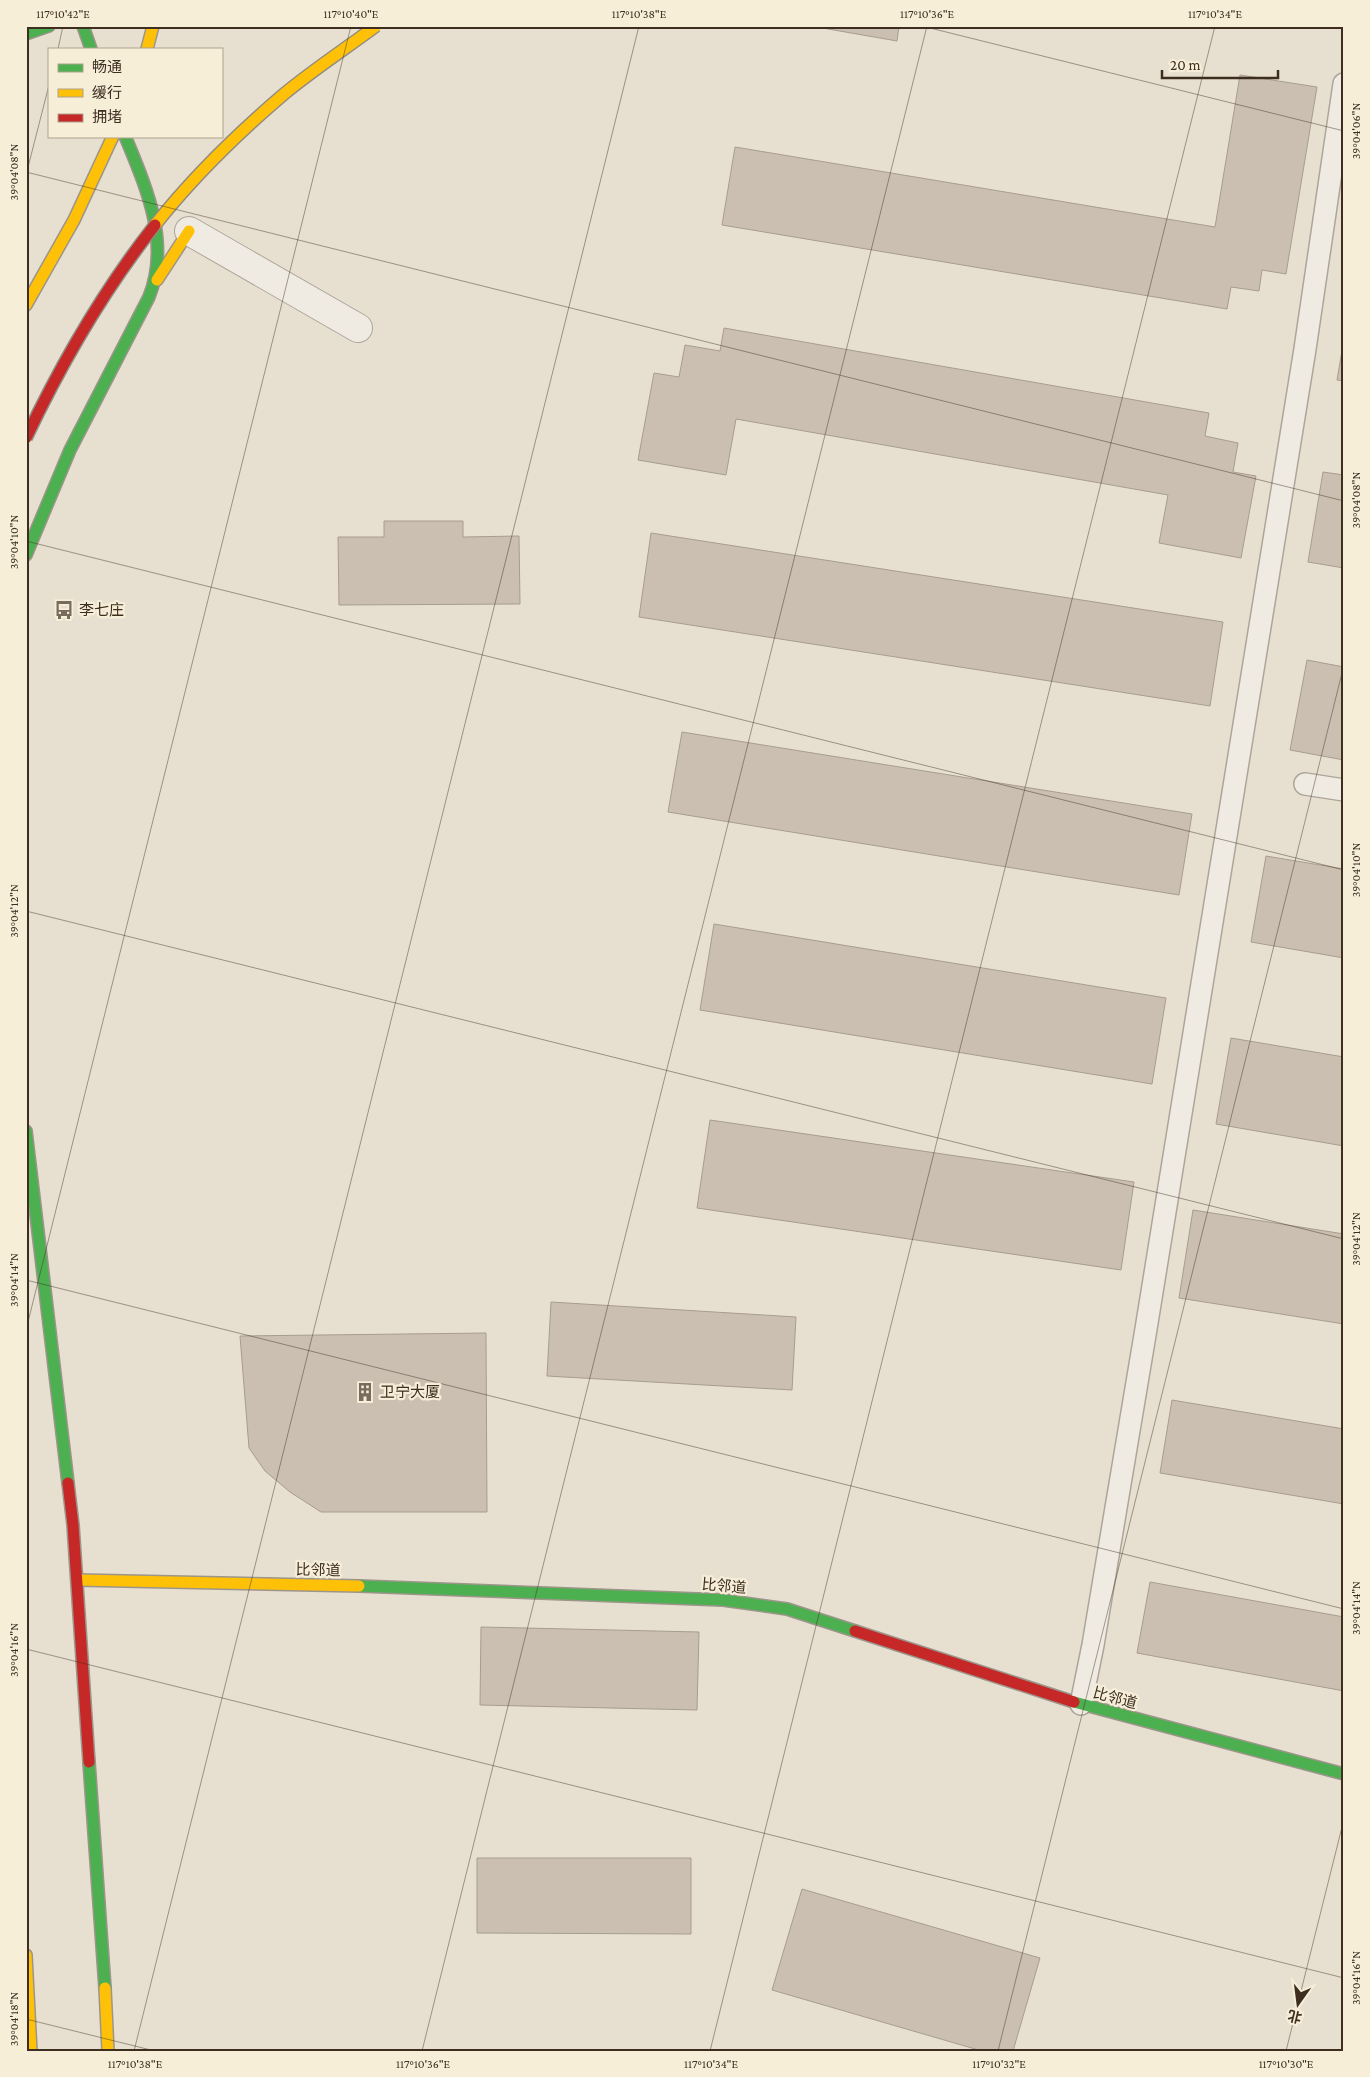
<svg xmlns="http://www.w3.org/2000/svg" width="1370" height="2077" font-family="'Crimson Pro','Noto Sans SC',serif">
	<style>
		.building { fill: #cbbfb2; stroke: #a89c90 }
		.lines { fill: none; stroke-linecap: round; stroke-linejoin: round }
		.lane-casing { stroke: #ada599; stroke-width: 24 }
		.street-casing { stroke: #ada599; stroke-width: 30 }
		.fast-casing { stroke: #9c958a; stroke-width: 14 }
		.slow-casing { stroke: #9c958a; stroke-width: 14 }
		.jam-casing { stroke: #9c958a; stroke-width: 14 }
		.lane { stroke: #efebe3; stroke-width: 21 }
		.street { stroke: #efebe3; stroke-width: 28 }
		.fast { stroke: #4caf50; stroke-width: 11 }
		.slow { stroke: #ffc107; stroke-width: 11 }
		.jam { stroke: #c62828; stroke-width: 11 }
		.slow-bridge-casing { stroke: #928b80; stroke-width: 14; stroke-linecap: butt }
		.jam-bridge-casing { stroke: #928b80; stroke-width: 14; stroke-linecap: butt }
		.slow-bridge { stroke: #ffc107; stroke-width: 11 }
		.jam-bridge { stroke: #c62828; stroke-width: 11 }
		.ticks { fill: none; stroke: #3d2e20; stroke-width: 1; stroke-opacity: 0.45 }
		.labels { text-anchor: middle; dominant-baseline: central; stroke-width: 4.5; stroke-linejoin: round; paint-order: stroke }
		.poi-label { font-size: 15px; fill: #3d2e20; stroke: #f7eed8; text-anchor: start }
		.street-label { font-size: 15px; fill: #3d2e20; stroke: #f7eed8 }
		.neatline { fill: none; stroke: #3d2e20; stroke-width: 2 }
		.ticks-label { font-size: 12px; text-anchor: middle; fill: #3d2e20 }
	</style>
	<rect width="100%" height="100%" fill="#e7e0d1"/>
	<!-- building -->
	<path class="building" d="M811,26H899L897,41Z
		M1240,75L1317,87L1286,274L1262,270L1259,291L1231,287L1227,309L722,225L735,147L1215,227Z
		M724,328L1209,413L1205,436L1238,443L1233,472L1256,476L1241,558L1159,543L1168,495L736,419L726,475L638,460L654,373L679,377L685,345L720,351Z
		M1344,339V381L1337,380Z
		M1323,472L1344,475V568L1308,562Z
		M384,521H463V537L519,536L520,604L339,605L338,537H384Z
		M651,533L1223,622L1210,706L639,617Z
		M1307,660L1344,667V760L1290,750Z
		M682,732L1192,814L1179,895L668,812Z
		M1266,856L1344,869V958L1251,942Z
		M714,924L1166,998L1152,1084L700,1010Z
		M1231,1038L1344,1057V1146L1216,1124Z
		M710,1120L1134,1182L1121,1270L697,1208Z
		M1193,1210L1344,1234V1324L1179,1298Z
		M551,1302L796,1317L792,1390L547,1376Z
		M486,1333L487,1512H321L290,1492L265,1471L249,1448L240,1336Z
		M1172,1400L1344,1429V1504L1160,1473Z
		M1150,1582L1344,1617V1691L1137,1653Z
		M481,1627L699,1632L697,1710L480,1705Z
		M477,1858H691V1934L477,1933Z
		M802,1889L1040,1958L1013,2051H982L772,1990Z"/>
	<g class="lines">
		<!-- lane casing -->
		<g class="lane-casing">
			<path id="lane" d="M1305,784L1344,790
				M1081,1704L1093,1645L1146,1329L1305,349L1344,84"/>
		</g>
		<!-- street casing -->
		<g class="street-casing">
			<path id="street" d="M189,231L358,328"/>
		</g>
		<!-- fast casing -->
		<g class="fast-casing">
			<path id="fast" d="M83,26L91,49
				M26,34L49,26
				M26,555L70,450L149,297C171,242 146,187 125,136
				M26,1131L68,1483
				M359,1586L723,1600L787,1609L855,1631
				M1074,1702L1344,1774
				M89,1762L105,1988"/>
		</g>
		<!-- slow casing -->
		<g class="slow-casing">
			<path id="slow" d="M147,49L153,26
				M157,280L189,231
				M26,305L74,220L113,136
				M77,1580L359,1586
				M26,1955L31,2051
				M105,1988L108,2051"/>
		</g>
		<!-- jam casing -->
		<g class="jam-casing">
			<path id="jam" d="M68,1483L73,1525L89,1762
				M855,1631L1074,1702"/>
		</g>
		<!-- lane -->
		<use href="#lane" class="lane"/>
		<!-- street -->
		<use href="#street" class="street"/>
		<!-- fast -->
		<use href="#fast" class="fast"/>
		<!-- slow -->
		<use href="#slow" class="slow"/>
		<!-- jam -->
		<use href="#jam" class="jam"/>
		<!-- slow-bridge casing -->
		<g class="slow-bridge-casing">
			<path id="slow-bridge" d="M155,225C193,177 237,134 284,94C313,70 345,49 376,26"/>
		</g>
		<!-- jam-bridge casing -->
		<g class="jam-bridge-casing">
			<path id="jam-bridge" d="M26,438C62,362 103,291 155,225"/>
		</g>
		<!-- slow-bridge -->
		<use href="#slow-bridge" class="slow-bridge"/>
		<!-- jam-bridge -->
		<use href="#jam-bridge" class="jam-bridge"/>
	</g>
	<!-- ticks -->
	<path class="ticks" d="M922,26L1344,131M58,49L63,26M26,172L1344,501M26,175L49,85M26,541L1344,870M26,911L1344,1239M26,1280L1344,1609M26,1330L351,26M26,1649L1344,1978M26,2019L155,2051M134,2051L639,26M422,2051L927,26M710,2051L1215,26M998,2051L1344,665M1286,2051L1344,1819"/>
	<!-- icons -->
	<defs>
		<g id="bus-bare" transform="scale(1.5)"><path d="M-5-6H5V4H4V6H2V4H-2V6H-4V4H-5ZM-3.5-4V0h7V-4ZM-3.5 1.2v1.5H-2V1.2ZM2 1.2v1.5H3.5V1.2Z" fill="#786c5e" stroke="#f7eed8" stroke-width="2.5" paint-order="stroke"/></g>
		<g id="building-bare" transform="scale(1.5)"><path d="M-4-6H4V6H1V3H-1V6H-4ZM-2.5-4.3h1.7v1.8h-1.7ZM.8-4.3h1.7v1.8H.8ZM-2.5-1h1.7V.8h-1.7ZM.8-1h1.7V.8H.8Z" fill="#786c5e" stroke="#f7eed8" stroke-width="2.5" paint-order="stroke"/></g>
	</defs>
	<g fill-rule="evenodd">
		<use href="#bus-bare" x="64" y="610"/>
		<use href="#building-bare" x="365" y="1392"/>
	</g>
	<g class="labels">
		<!-- poi labels -->
		<g class="poi-label">
			<text x="79" y="610">李七庄</text>
			<text x="380" y="1392">卫宁大厦</text>
		</g>
		<!-- street labels -->
		<g class="street-label">
			<text transform="translate(318 1570) rotate(1)">比邻道</text>
			<text transform="translate(724 1586) rotate(5)">比邻道</text>
			<text transform="translate(1115 1698) rotate(15)">比邻道</text>
		</g>
	</g>
	<!-- border -->
	<rect width="1370" height="2077" fill="none" stroke="#f7eed8" stroke-width="55"/>
	<!-- legend -->
	<rect x="48" y="48" width="175" height="90" fill="#f7eed8" stroke="#ada18e"/>
	<rect x="58" y="64" width="25" height="8" fill="#4caf50" stroke="#ada18e"/>
	<text x="92" y="72" font-size="15" fill="#3d2e20">畅通</text>
	<rect x="58" y="89" width="25" height="8" fill="#ffc107" stroke="#ada18e"/>
	<text x="92" y="98" font-size="15" fill="#3d2e20">缓行</text>
	<rect x="58" y="114" width="25" height="8" fill="#c62828" stroke="#ada18e"/>
	<text x="92" y="122" font-size="15" fill="#3d2e20">拥堵</text>
	<!-- north arrow -->
	<g transform="translate(1298 2004) rotate(194)" stroke="#f7eed8" stroke-width="4" paint-order="stroke">
	<path d="M0-4L9 19L0 12L-9 19Z" fill="#3d2e20"/>
	<text y="-8" font-size="14" font-weight="bold" text-anchor="middle" fill="#3d2e20">北</text>
	</g>
	<!-- scale -->
	<path d="M1162 70v8h116v-8" fill="none" stroke="#3d2e20" stroke-width="2.5"/>
	<text x="1170" y="70" font-size="15" fill="#3d2e20" stroke="#f7eed8" stroke-width="4" paint-order="stroke">20 m</text>
	<rect x="28" y="28" width="1314" height="2022" class="neatline"/>
	<g class="ticks-label">
		<text x="63" y="18">117°10'42"E</text>
		<text x="351" y="18">117°10'40"E</text>
		<text x="639" y="18">117°10'38"E</text>
		<text x="927" y="18">117°10'36"E</text>
		<text x="1215" y="18">117°10'34"E</text>
		<text transform="translate(1356 131) rotate(-90)" y="4">39°04'06"N</text>
		<text transform="translate(14 172) rotate(-90)" y="4">39°04'08"N</text>
		<text transform="translate(1356 500) rotate(-90)" y="4">39°04'08"N</text>
		<text transform="translate(14 542) rotate(-90)" y="4">39°04'10"N</text>
		<text transform="translate(1356 870) rotate(-90)" y="4">39°04'10"N</text>
		<text transform="translate(14 911) rotate(-90)" y="4">39°04'12"N</text>
		<text transform="translate(1356 1239) rotate(-90)" y="4">39°04'12"N</text>
		<text transform="translate(14 1280) rotate(-90)" y="4">39°04'14"N</text>
		<text transform="translate(1356 1608) rotate(-90)" y="4">39°04'14"N</text>
		<text transform="translate(14 1650) rotate(-90)" y="4">39°04'16"N</text>
		<text transform="translate(1356 1978) rotate(-90)" y="4">39°04'16"N</text>
		<text transform="translate(14 2019) rotate(-90)" y="4">39°04'18"N</text>
		<text x="135" y="2068">117°10'38"E</text>
		<text x="423" y="2068">117°10'36"E</text>
		<text x="711" y="2068">117°10'34"E</text>
		<text x="999" y="2068">117°10'32"E</text>
		<text x="1286" y="2068">117°10'30"E</text>
	</g>
</svg>
